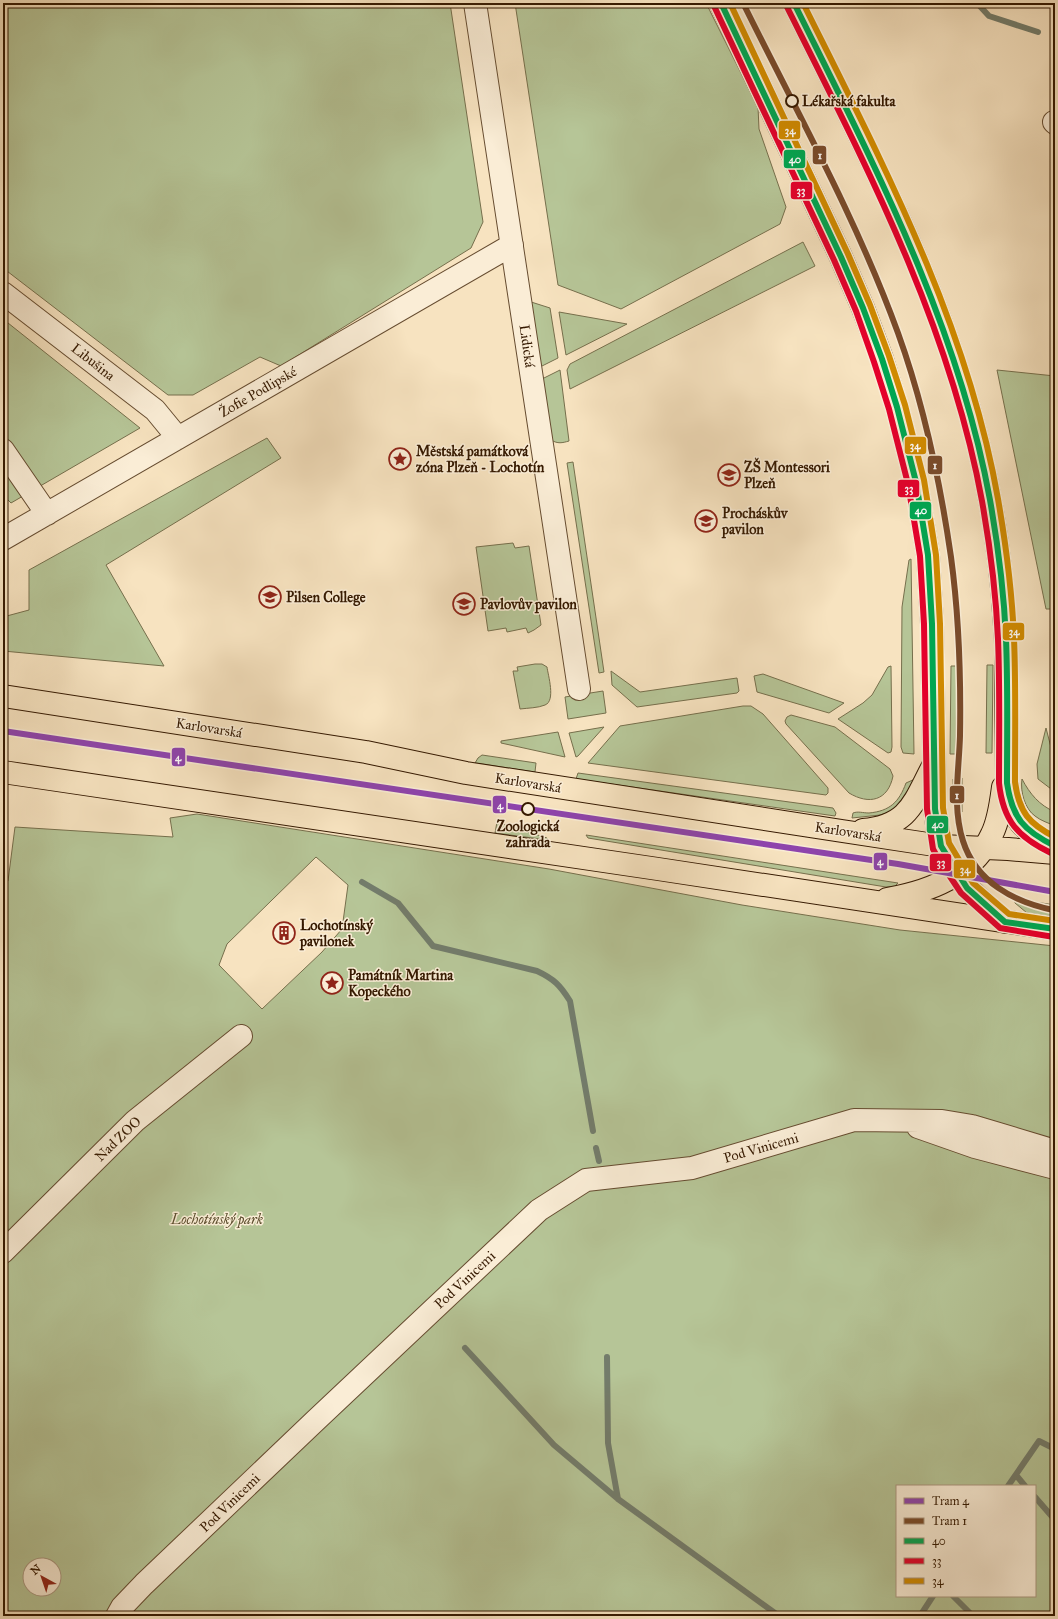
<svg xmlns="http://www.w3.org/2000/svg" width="1058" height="1619" font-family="'IM FELL Great Primer',serif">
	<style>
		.green { fill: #b6c597; stroke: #766f4c; fill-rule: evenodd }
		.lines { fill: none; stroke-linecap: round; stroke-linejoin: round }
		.stream { stroke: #737c6b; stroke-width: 6 }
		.minor-casing { stroke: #664c30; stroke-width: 24 }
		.major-casing { stroke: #351900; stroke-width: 24 }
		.minor { stroke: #faedd6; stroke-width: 22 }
		.major { stroke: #f7e3c0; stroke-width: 22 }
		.bus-1-casing { stroke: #faedd6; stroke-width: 9 }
		.bus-2-casing { stroke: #faedd6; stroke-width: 9 }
		.bus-3-casing { stroke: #faedd6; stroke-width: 9 }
		.bus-1 { stroke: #00a651; stroke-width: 6 }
		.bus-2 { stroke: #e4002b; stroke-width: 6 }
		.bus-3 { stroke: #d08a00; stroke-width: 6 }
		.tram-1-casing { stroke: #faedd6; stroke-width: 9 }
		.tram-2-casing { stroke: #faedd6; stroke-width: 9 }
		.tram-1 { stroke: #8e44ad; stroke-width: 6 }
		.tram-2 { stroke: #7a4b2a; stroke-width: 6 }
		.stop-dot { fill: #faedd6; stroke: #351900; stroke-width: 2 }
		.labels { text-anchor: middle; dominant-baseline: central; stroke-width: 3; stroke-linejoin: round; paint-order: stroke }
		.stop-label { font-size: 14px; font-weight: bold; fill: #351900; stroke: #faedd6; text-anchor: start }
		.street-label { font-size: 14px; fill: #351900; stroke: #faedd6 }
		.poi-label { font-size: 14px; font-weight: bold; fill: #351900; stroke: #faedd6; text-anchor: start }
		.park-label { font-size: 14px; font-style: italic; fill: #5c4d2d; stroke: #faedd6 }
		.line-badge { stroke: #faedd6; stroke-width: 1.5 }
		.badge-label { font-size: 11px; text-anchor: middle; font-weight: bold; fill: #fff }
	</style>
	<rect width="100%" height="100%" fill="#f7e3c0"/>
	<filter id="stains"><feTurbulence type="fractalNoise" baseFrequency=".005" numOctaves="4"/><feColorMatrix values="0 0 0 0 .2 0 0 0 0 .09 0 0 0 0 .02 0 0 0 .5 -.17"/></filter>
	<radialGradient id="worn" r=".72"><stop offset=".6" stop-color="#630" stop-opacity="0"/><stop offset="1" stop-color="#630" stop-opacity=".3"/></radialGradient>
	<!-- green -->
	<path class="green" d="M3,3H450L483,222L471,248L281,366L260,357L193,395H168L3,268Z
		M515,3H706L758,107L759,129L786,207L780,224L621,309L558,285Z
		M803,242L815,266L570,389L567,370L570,364Z
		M528,301L550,308L558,358L538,368Z
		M559,312L627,324L566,355Z
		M3,319L140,428L11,503L3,495Z
		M560,370L569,441C562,443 558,444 551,440L540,380Z
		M997,370L1055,376V609H1046Z
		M267,438L281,458L106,565L164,666L3,651V617L29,610V570Z
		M573,462L604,672L599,673L567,463Z
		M513,543L515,548L529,546L541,625L534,630L528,633L526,628L507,632L506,628L488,631L476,547Z
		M911,559L914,754L903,753L901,747L902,607L909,560Z
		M535,664H542L547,667C548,675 556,701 545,705C538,708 528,708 520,709L513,671H518L517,667Z
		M987,665H993L992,753H986Z
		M891,666L892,747L891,752L888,753L838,719L863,703L872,695L888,667Z
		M951,666H957L956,754H950Z
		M611,671L640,692L737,678L739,691L737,693L637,707L612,685Z
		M763,674L844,703L829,713L757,692L754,676Z
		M603,691L606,713L568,719L565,697Z
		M743,706H751L763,714L828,788V793L826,795L588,763L620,726Z
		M791,715L835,727L890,769L893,776C888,801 869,805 849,793L786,724L785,721L787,717Z
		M604,727L578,756L576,757L569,733Z
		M1046,728L1055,763V792L1038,779L1037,764Z
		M558,732L565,757L501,743V741Z
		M482,755L536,763L535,772L475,763L478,758Z
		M578,773L833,808L836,813L835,816L576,779Z
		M962,778V812L953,803V779Z
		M915,779L909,797L890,812L880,815L852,818L853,813C858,811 863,813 869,813C890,811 899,802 906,783Z
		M1022,779C1030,794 1039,805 1055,812V826C1049,823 1041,821 1035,816C1025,809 1020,792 1022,779Z
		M197,814L549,869L742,905L900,930L1055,946V1616H3V883L8,881L15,827L173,837L170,818ZM316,857L348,885L342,929L322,952L262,1009L219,965L227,944ZM897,1486H1035V1596H897ZM30,1565H54V1589H30Z
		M497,822L547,838L548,840L495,833Z
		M586,835L898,883L895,886L886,887L588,838Z
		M1015,899L1055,905V917L1027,913L1015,903Z"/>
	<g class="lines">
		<!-- stream -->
		<path class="stream" d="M977,3L989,16L1038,32
			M362,882L398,903L433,946L537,971C554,979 560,985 570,1001L593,1131
			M596,1148L599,1161
			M465,1348L554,1445L618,1499L779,1616
			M607,1357L608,1443L618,1499
			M1016,1475L1025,1486
			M1008,1486L1039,1441L1055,1449
			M1035,1497L1055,1520
			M953,1596L973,1616
			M920,1616L933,1596"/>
		<!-- minor casing -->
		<g class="minor-casing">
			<path id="minor" d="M475,3L579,689
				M1054,122L1055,123
				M3,293L155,410L178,438
				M3,450L47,514
				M3,539L512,245
				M918,1127L975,1147L1055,1168
				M3,1252L135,1121L241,1036
				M117,1616L122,1607L144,1584L315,1421L539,1210L586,1180L692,1168L854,1120L942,1121L972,1126L1055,1151"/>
		</g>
		<!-- major casing -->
		<g class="major-casing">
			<path id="major" d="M721,3L841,257L863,308L882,359L897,407L916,482L928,555L932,624L935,809C937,821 937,833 941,845C952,878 981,900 1005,922
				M794,3C854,125 919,246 959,376C985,456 1000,542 1005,626C1007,645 1006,665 1006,684C1006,717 1007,750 1007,783C1010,818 1024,832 1055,846
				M3,696L366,752L466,773L842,831L941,846L1008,849L1055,853
				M3,772L658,869L1055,929
				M863,830C910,826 914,801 934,764
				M887,899C928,892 973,876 992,834C999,820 1001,802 1003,787"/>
		</g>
		<!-- minor -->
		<use href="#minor" class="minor"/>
		<!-- major -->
		<use href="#major" class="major"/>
		<!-- bus-1 casing -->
		<g class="bus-1-casing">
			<path id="bus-1" d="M721,3L841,257L863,308L882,359L897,407L916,482L928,555L932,624L935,809L941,846L967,888L1005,922L1055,929
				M794,3C873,163 958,323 990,500C998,545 1004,592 1006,639C1008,686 1007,735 1007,783C1012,818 1024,831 1055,846"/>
		</g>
		<!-- bus-2 casing -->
		<g class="bus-2-casing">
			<path id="bus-2" d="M714,6L834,260L856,311L874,362L889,409L908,484L920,556L924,624L927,809L933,849L939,860L961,893L1000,928L1054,937
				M787,7C866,165 950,325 982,501C990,546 996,593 998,639C1000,687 999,735 999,783C1003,821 1018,837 1051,853"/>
		</g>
		<!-- bus-3 casing -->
		<g class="bus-3-casing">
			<path id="bus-3" d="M730,3L848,254L870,305L889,356L905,405L924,480L936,555L940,624L943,808L949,843L973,883L1009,914L1055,921
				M803,3C882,162 967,322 998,499C1006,545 1012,592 1014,638C1016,686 1015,735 1015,782C1019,812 1029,824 1055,837"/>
		</g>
		<!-- bus-1 -->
		<use href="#bus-1" class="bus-1"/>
		<!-- bus-2 -->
		<use href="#bus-2" class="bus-2"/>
		<!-- bus-3 -->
		<use href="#bus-3" class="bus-3"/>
		<!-- tram-1 casing -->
		<g class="tram-1-casing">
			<path id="tram-1" d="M3,731L898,864L1055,892"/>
		</g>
		<!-- tram-2 casing -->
		<g class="tram-2-casing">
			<path id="tram-2" d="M745,7C798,114 857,220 898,333C924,405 940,481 951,557C959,616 961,676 960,736C959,771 952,807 963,841C976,882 1014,902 1053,910"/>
		</g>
		<!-- tram-1 -->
		<use href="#tram-1" class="tram-1"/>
		<!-- tram-2 -->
		<use href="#tram-2" class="tram-2"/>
	</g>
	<!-- icons -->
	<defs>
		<g id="sight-ring" transform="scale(1.15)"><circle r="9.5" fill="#faedd6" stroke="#8f2418" stroke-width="1.5"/><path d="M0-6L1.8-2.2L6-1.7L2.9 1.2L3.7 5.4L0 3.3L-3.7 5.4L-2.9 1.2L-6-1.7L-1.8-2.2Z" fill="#8f2418"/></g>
		<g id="school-ring" transform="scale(1.15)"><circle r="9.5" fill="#faedd6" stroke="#8f2418" stroke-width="1.5"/><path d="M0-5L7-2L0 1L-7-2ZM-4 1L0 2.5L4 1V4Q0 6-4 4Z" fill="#8f2418"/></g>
		<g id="university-ring" transform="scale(1.15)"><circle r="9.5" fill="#faedd6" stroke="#8f2418" stroke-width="1.5"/><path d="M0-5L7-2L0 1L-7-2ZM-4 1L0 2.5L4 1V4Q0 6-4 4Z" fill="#8f2418"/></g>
		<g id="building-ring" transform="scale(1.15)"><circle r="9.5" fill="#faedd6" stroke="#8f2418" stroke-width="1.5"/><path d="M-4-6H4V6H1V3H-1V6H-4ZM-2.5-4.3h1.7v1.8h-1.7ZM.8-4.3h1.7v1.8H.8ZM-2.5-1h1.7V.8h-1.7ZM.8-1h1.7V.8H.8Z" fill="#8f2418"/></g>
	</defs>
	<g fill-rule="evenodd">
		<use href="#sight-ring" x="400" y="459"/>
		<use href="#school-ring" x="729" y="475"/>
		<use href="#university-ring" x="706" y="521"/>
		<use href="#university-ring" x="270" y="597"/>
		<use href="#university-ring" x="464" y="604"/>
		<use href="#building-ring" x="284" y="933"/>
		<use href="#sight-ring" x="332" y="983"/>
	</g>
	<!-- markers -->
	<g class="stop-dot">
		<circle cx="792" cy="101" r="6"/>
		<circle cx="528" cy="809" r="6"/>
	</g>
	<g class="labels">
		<!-- stop labels -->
		<g class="stop-label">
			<text x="802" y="101">Lékařská fakulta</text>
			<text x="528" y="826" text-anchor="middle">Zoologická<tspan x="528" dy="16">zahrada</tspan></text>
		</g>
		<!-- street labels -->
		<g class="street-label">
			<text transform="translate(527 346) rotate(82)">Lidická</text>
			<text transform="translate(93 362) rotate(38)">Libušina</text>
			<text transform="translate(258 392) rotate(-30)">Žofie Podlipské</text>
			<text transform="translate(209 728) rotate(9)">Karlovarská</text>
			<text transform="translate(528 783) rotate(9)">Karlovarská</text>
			<text transform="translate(848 832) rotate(9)">Karlovarská</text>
			<text transform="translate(118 1139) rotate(-44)">Nad ZOO</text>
			<text transform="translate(761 1148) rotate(-16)">Pod Vinicemi</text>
			<text transform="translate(465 1280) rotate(-43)">Pod Vinicemi</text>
			<text transform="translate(230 1503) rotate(-44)">Pod Vinicemi</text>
		</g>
		<!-- poi labels -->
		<g class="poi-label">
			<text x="416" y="451">Městská památková<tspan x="416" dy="16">zóna Plzeň - Lochotín</tspan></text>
			<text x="744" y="467">ZŠ Montessori<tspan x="744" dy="16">Plzeň</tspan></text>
			<text x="722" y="513">Procháskův<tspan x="722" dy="16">pavilon</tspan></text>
			<text x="286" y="597">Pilsen College</text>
			<text x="480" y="604">Pavlovův pavilon</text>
			<text x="300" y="925">Lochotínský<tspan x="300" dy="16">pavilonek</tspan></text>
			<text x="348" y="975">Památník Martina<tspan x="348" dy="16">Kopeckého</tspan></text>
		</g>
		<!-- park labels -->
		<g class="park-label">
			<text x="217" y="1219">Lochotínský park</text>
		</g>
	</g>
	<g class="line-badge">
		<rect x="778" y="120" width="23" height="20" rx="4" fill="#d08a00"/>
		<rect x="812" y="145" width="15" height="20" rx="4" fill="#7a4b2a"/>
		<rect x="783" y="149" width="23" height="20" rx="4" fill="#00a651"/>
		<rect x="790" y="181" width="23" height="19" rx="4" fill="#e4002b"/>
		<rect x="904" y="436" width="23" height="19" rx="4" fill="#d08a00"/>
		<rect x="927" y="455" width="16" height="20" rx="4" fill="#7a4b2a"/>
		<rect x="897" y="479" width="23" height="19" rx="4" fill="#e4002b"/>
		<rect x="909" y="501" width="23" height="19" rx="4" fill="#00a651"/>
		<rect x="1002" y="622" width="23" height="19" rx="4" fill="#d08a00"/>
		<rect x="171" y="747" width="15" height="20" rx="4" fill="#8e44ad"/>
		<rect x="949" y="785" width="16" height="19" rx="4" fill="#7a4b2a"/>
		<rect x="492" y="795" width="15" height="19" rx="4" fill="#8e44ad"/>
		<rect x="926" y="815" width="23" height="19" rx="4" fill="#00a651"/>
		<rect x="873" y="852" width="15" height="19" rx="4" fill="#8e44ad"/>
		<rect x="929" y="853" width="23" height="19" rx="4" fill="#e4002b"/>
		<rect x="953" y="859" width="23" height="20" rx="4" fill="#d08a00"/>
	</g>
	<g class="badge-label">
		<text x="790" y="134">34</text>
		<text x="820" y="159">1</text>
		<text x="795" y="163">40</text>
		<text x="801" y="194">33</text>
		<text x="915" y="449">34</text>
		<text x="935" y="469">1</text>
		<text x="909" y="492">33</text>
		<text x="921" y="514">40</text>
		<text x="1014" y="635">34</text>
		<text x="178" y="761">4</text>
		<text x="957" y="799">1</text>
		<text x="500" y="809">4</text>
		<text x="938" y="828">40</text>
		<text x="880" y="865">4</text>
		<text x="941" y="866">33</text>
		<text x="965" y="873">34</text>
	</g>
	<!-- margin -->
	<rect width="1058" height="1619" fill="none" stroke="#f7e3c0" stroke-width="16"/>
	<rect x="4" y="4" width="1050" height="1611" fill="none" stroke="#351900" stroke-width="2"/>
	<rect x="8" y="8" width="1042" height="1603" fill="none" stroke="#351900"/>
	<!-- legend -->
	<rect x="896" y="1485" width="140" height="112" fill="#faedd6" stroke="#ab9880"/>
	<rect x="904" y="1498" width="20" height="6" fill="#8e44ad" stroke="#ab9880"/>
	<text x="932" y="1505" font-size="12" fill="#351900">Tram 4</text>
	<rect x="904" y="1518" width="20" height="6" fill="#7a4b2a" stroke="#ab9880"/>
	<text x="932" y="1525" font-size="12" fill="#351900">Tram 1</text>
	<rect x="904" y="1538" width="20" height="6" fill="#00a651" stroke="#ab9880"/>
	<text x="932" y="1545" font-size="12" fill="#351900">40</text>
	<rect x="904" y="1558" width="20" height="6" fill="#e4002b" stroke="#ab9880"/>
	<text x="932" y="1565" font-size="12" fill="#351900">33</text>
	<rect x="904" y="1578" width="20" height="6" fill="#d08a00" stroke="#ab9880"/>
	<text x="932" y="1585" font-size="12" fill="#351900">34</text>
	<!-- north arrow -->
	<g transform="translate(42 1577) rotate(320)"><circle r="19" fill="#faedd6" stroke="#ab9880"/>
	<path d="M0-3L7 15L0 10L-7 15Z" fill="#8f2418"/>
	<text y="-6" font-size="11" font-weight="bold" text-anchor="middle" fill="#351900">N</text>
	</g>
	<rect width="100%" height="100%" filter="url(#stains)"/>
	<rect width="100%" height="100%" fill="url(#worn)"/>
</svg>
